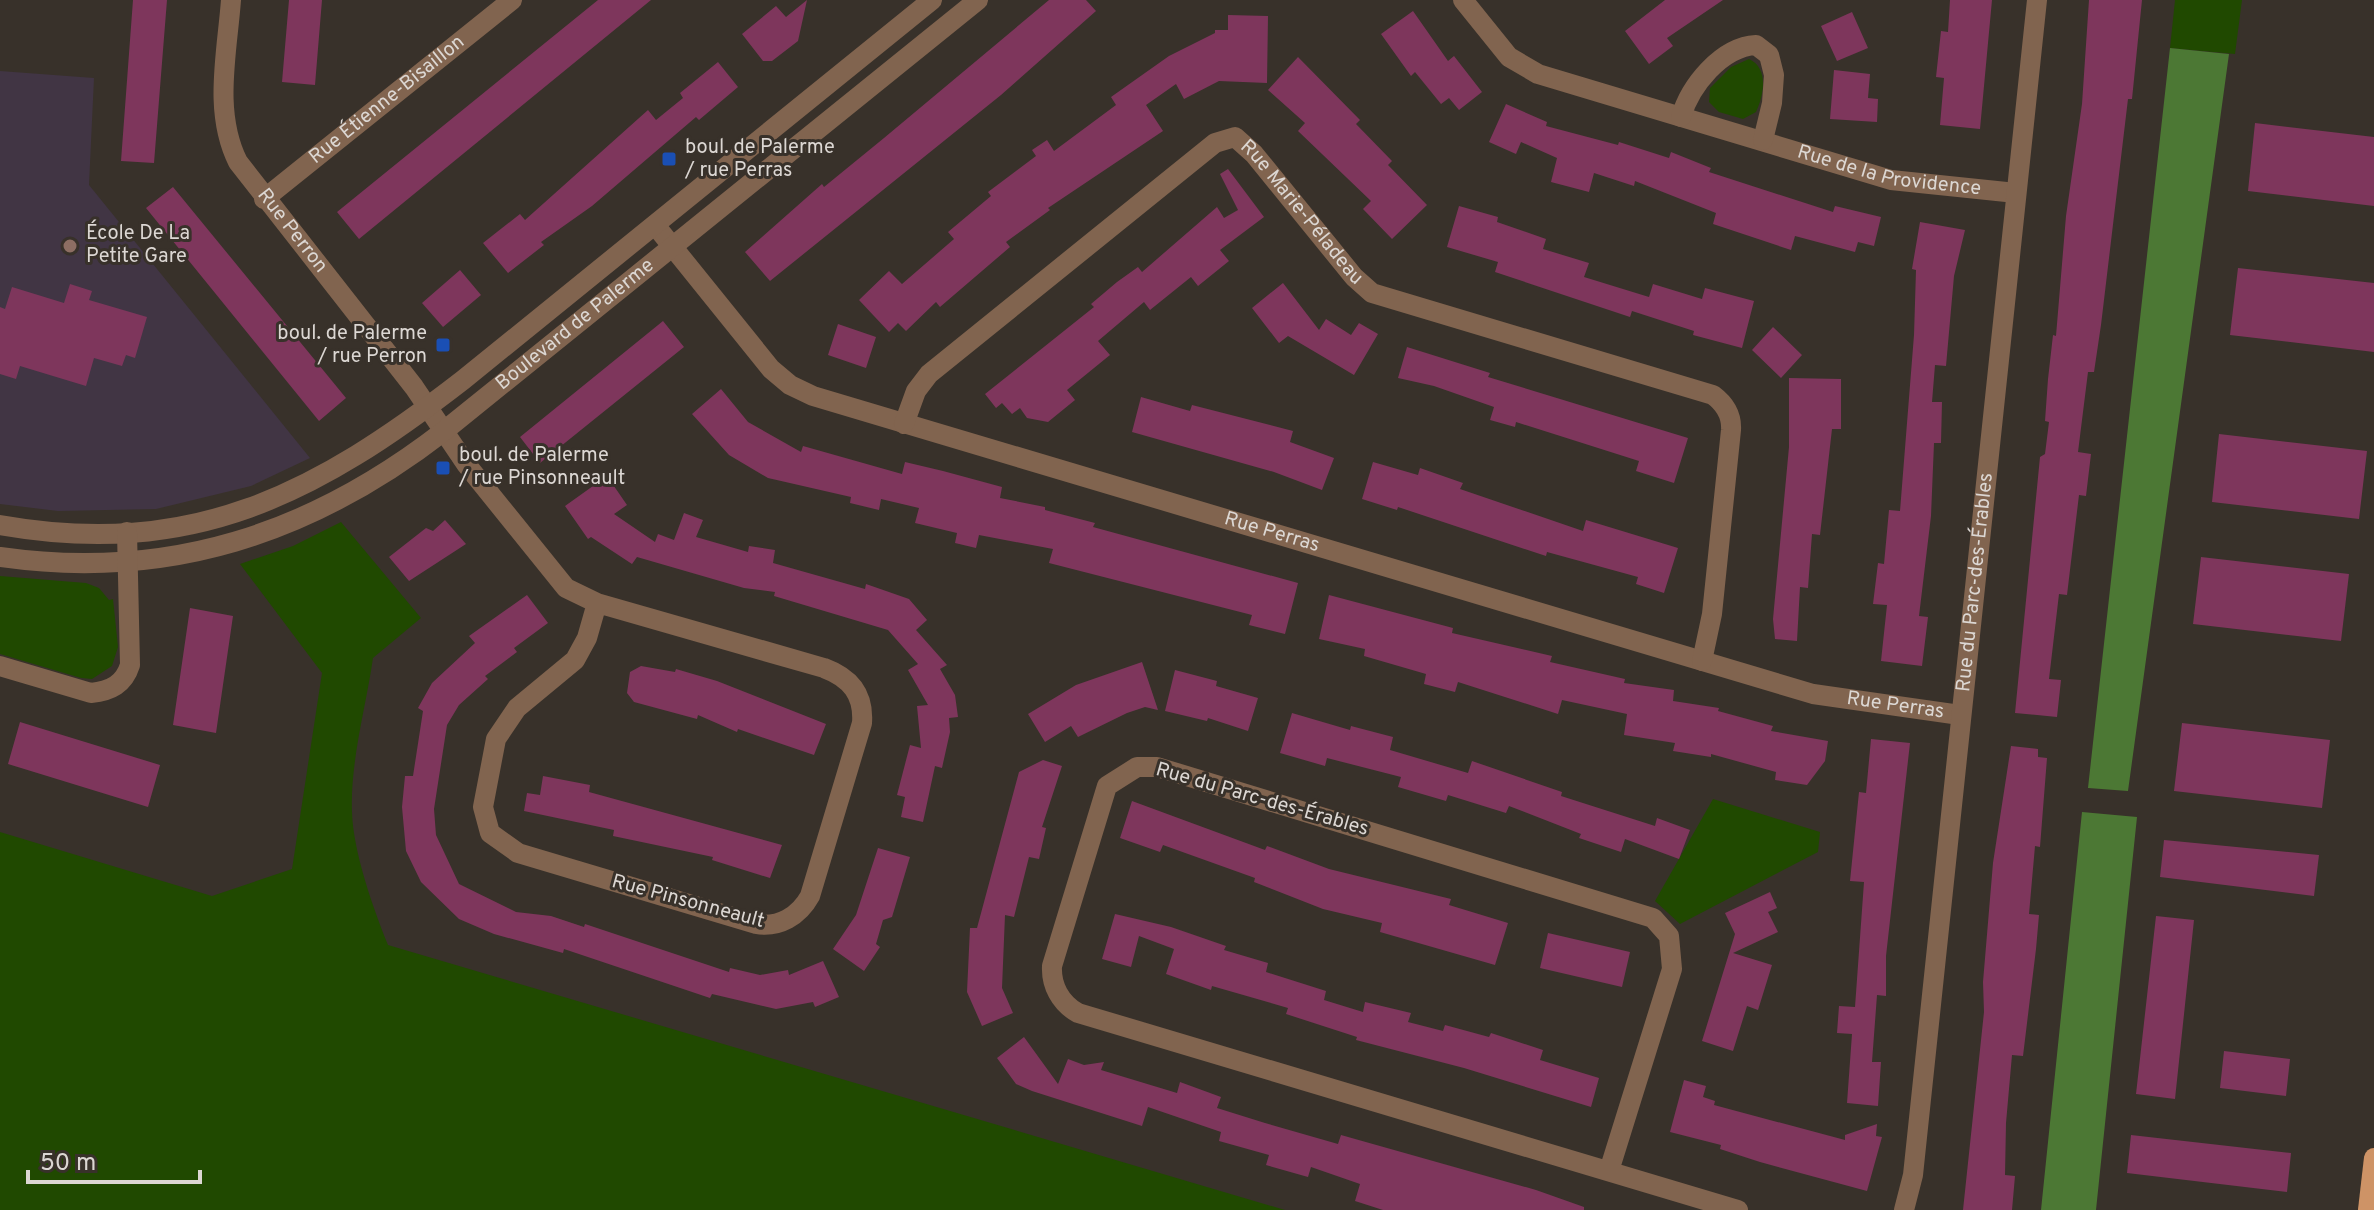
<svg xmlns="http://www.w3.org/2000/svg" width="2374" height="1210" font-family="Overpass,sans-serif">
	<style>
		.education { fill: #413544 }
		.green { fill: #204900 }
		.forest { fill: #4c7834 }
		.building { fill: #7e365c }
		.lines { fill: none; stroke-linecap: round; stroke-linejoin: round }
		.minor { stroke: #81644f; stroke-width: 20 }
		.major { stroke: #ce9366; stroke-width: 20 }
		.transit-dot { fill: #1a4fb4; stroke: #38312a; stroke-width: 3 }
		.education-dot { fill: #8d6e63; stroke: #38312a; stroke-width: 3 }
		.labels { text-anchor: middle; dominant-baseline: central; stroke-width: 6; stroke-linejoin: round; paint-order: stroke }
		.street-label { font-size: 20px; fill: #dcd7d3; stroke: #38312a }
		.poi-label { font-size: 20px; fill: #dcd7d3; stroke: #38312a; text-anchor: start }
	</style>
	<rect width="100%" height="100%" fill="#38312a"/>
	<!-- education -->
	<path class="education" d="M0,71L94,78L89,185L310,458L251,486L156,509L58,511L0,504Z"/>
	<!-- green -->
	<path class="green" d="M2175,0H2242L2235,54L2170,48Z
		M1749,59C1769,68 1764,95 1756,112L1743,119L1719,112L1709,102L1710,88L1731,67Z
		M341,522L421,618L373,658C366,707 350,762 352,812C353,851 373,908 388,945L1285,1210H0V832L212,896L292,869L322,673L240,564L293,546Z
		M0,576L86,583L99,588L109,600L113,599L118,647L112,666L92,679L81,678L0,654Z
		M1713,799L1820,832L1818,852L1680,924L1655,901Z"/>
	<!-- forest -->
	<path class="forest" d="M2170,48L2229,54L2128,791L2088,788Z
		M2082,812L2137,817L2096,1210H2041Z"/>
	<!-- building -->
	<path class="building" d="M133,0H167L154,163L121,161Z
		M289,0H322L315,85L282,82Z
		M598,0H651L359,239L337,212Z
		M807,0L798,41L772,61H763L742,34L776,6L786,17Z
		M1049,0H1086L1096,11L1001,95L770,281L745,252L822,184L824,187L884,138Z
		M1665,0H1723L1667,38L1673,46L1649,64L1625,31Z
		M1950,0H1992L1980,129L1940,125L1944,78L1936,77L1941,31L1948,32Z
		M2089,0H2142L2132,99H2128L2101,325L2094,372H2088L2078,452L2091,454L2086,496L2079,495L2067,595L2059,594L2049,679L2061,680L2057,717L2015,713L2040,457L2045,454L2049,422L2045,421L2048,379L2053,335L2056,336L2066,216L2082,104Z
		M1413,11L1448,61L1454,56L1482,92L1459,110L1449,98L1441,104L1415,72L1411,76L1381,34Z
		M1852,12L1868,48L1837,61L1821,26Z
		M1228,15L1268,16L1267,83L1219,81L1184,99L1176,84L1146,105L1163,131L1048,208L1050,210L1006,242L1010,247L940,307L936,302L906,331L898,323L889,332L859,300L889,271L902,284L954,239L948,232L991,196L988,192L1036,156L1032,150L1047,140L1054,151L1116,105L1111,97L1169,56L1215,33V30H1228Z
		M1298,57L1360,120L1356,124L1392,161L1388,165L1427,205L1392,239L1363,209L1371,201L1298,131L1305,123L1268,90Z
		M718,62L738,87L699,120L696,117L592,206L541,242L544,245L508,273L483,243L520,214L525,220L648,110L656,120L683,98L680,93Z
		M1834,70L1870,74L1868,98L1878,99L1877,122L1830,119Z
		M1506,104L1547,122L1546,126L1618,145L1619,142L1669,158L1671,152L1711,168L1709,172L1833,212L1835,206L1881,217L1874,246L1858,242L1855,252L1795,236L1791,250L1713,224L1716,213L1635,181L1634,186L1594,173L1589,192L1551,182L1557,158L1521,142L1516,154L1489,142Z
		M2255,123L2374,137V206L2248,191Z
		M1228,169L1264,217L1220,250L1229,261L1198,286L1191,277L1150,310L1144,302L1098,341L1110,355L1067,390L1075,400L1048,422L1027,418L1020,408L1012,414L1002,403L996,408L985,394L1094,307L1091,304L1117,282L1138,267L1142,272L1217,207L1224,218L1238,210L1220,174Z
		M173,187L346,398L319,421L146,208Z
		M1459,206L1498,217L1497,222L1546,239L1543,249L1589,263L1584,277L1649,297L1653,284L1702,299L1705,288L1754,301L1742,348L1693,335L1694,331L1632,311L1630,317L1495,272L1498,262L1447,247Z
		M1920,222L1965,230L1954,276L1946,366L1935,365L1932,402H1942L1941,443H1934L1931,516L1919,616L1928,617L1922,666L1881,661L1887,605L1873,604L1878,563L1884,564L1889,510L1900,511L1914,335L1916,270L1912,269Z
		M2238,268L2374,283V352L2230,335Z
		M460,270L481,295L443,327L422,303Z
		M1283,283L1319,330L1326,319L1351,335L1359,323L1378,334L1354,375L1288,336L1279,343L1252,308Z
		M70,284L92,291L89,300L147,317L135,358L126,355L122,366L94,358L86,386L20,366L16,379L0,374V307L5,309L12,287L64,303Z
		M663,321L684,347L540,463L520,437Z
		M838,324L876,337L866,368L828,355Z
		M1773,327L1802,355L1781,378L1752,350Z
		M1407,347L1490,373L1488,377L1688,438L1674,483L1636,471L1639,461L1516,422L1515,427L1490,420L1494,407L1434,386L1398,378Z
		M1789,378L1841,379V429H1832L1820,535L1812,534L1808,588L1800,587L1797,641L1775,639L1773,619L1789,447Z
		M721,389L748,422L801,452L803,446L902,474L905,462L943,471L1002,487L1000,498L1045,507V510L1095,523L1093,527L1298,583L1285,634L1249,625L1252,615L1049,563L1053,549L979,535L976,548L955,543L957,533L915,523L919,508L881,499L879,510L850,503L851,497L768,478L729,455L692,414Z
		M1141,397L1190,411L1192,405L1293,431L1290,442L1334,458L1322,490L1274,472L1132,432Z
		M2219,434L2367,451L2359,519L2212,502Z
		M1373,462L1418,475L1420,468L1463,483L1460,489L1583,531L1586,520L1678,548L1664,593L1636,584L1638,577L1547,552L1546,556L1398,507L1397,510L1362,499Z
		M607,476L627,505L614,514L655,542L658,534L674,540L684,513L703,520L696,537L748,552L749,546L775,550L773,563L865,589L866,584L909,599L927,620L916,630L947,665L940,669L955,695L958,717L949,718L950,732L942,768L935,766L923,822L901,817L905,797L897,795L910,745L921,748L917,706L928,705L908,670L918,664L888,630L774,596L775,592L744,588L637,557L632,564L591,537L588,539L565,506Z
		M445,520L466,544L409,581L389,557L426,528L433,531Z
		M2201,557L2349,574L2341,641L2193,624Z
		M527,595L548,623L514,648L517,652L485,676L488,679L459,705L447,725L434,809L436,835L459,884L516,912L551,916L584,927L585,924L729,972L730,968L760,975L788,970L789,975L823,961L839,997L815,1007L813,1002L776,1009L712,994L710,998L564,949L563,953L494,934L459,919L421,882L406,851L402,807L405,776H413L423,711L418,708L432,683L475,643L469,636Z
		M1329,595L1453,628L1452,633L1552,656L1550,662L1625,679L1624,683L1674,690L1673,701L1719,708L1718,711L1773,726L1771,731L1828,741L1825,761L1807,785L1775,780L1776,772L1711,754V757L1673,751L1675,743L1624,735L1627,714L1562,700L1558,714L1458,682L1455,692L1424,684L1426,674L1364,656L1365,649L1319,639Z
		M190,608L233,616L216,733L173,725Z
		M1142,662L1158,710L1145,707L1127,713L1078,737L1071,726L1045,742L1028,714L1076,685Z
		M641,666L675,672L676,669L717,681L826,724L814,755L738,729L737,732L698,715L697,719L634,702L627,693L630,672Z
		M1175,670L1217,681L1216,686L1258,698L1248,731L1208,718L1207,721L1165,711Z
		M1292,713L1350,730L1351,726L1393,737L1390,750L1468,773L1472,761L1562,792L1561,796L1655,826L1657,818L1690,830L1679,859L1625,839L1621,852L1579,838L1581,834L1509,806L1506,813L1448,795L1446,801L1398,787L1401,777L1327,758L1325,766L1280,753Z
		M20,722L160,765L148,807L8,764Z
		M2182,723L2330,740L2322,808L2174,791Z
		M1871,739L1910,743L1886,956V996L1877,995L1872,1062H1881L1878,1106L1847,1103L1852,1034L1837,1033L1839,1006L1855,1007L1864,882L1850,881L1859,792L1866,793Z
		M2011,746L2038,749V757L2047,758L2040,847L2035,846L2029,914L2039,915L2036,949L2023,1056L2012,1055L2006,1123L2005,1175L2015,1176L2012,1210H1963L1984,1012L1983,982L1993,863Z
		M1043,760L1062,766L1042,827L1046,828L1039,859L1029,857L1014,917L1005,915L1002,988L1013,1013L982,1026L967,992L970,928H977L1019,772Z
		M543,776L590,785L589,792L782,845L770,878L712,860L713,857L613,836L614,830L524,811L527,793L540,795Z
		M1132,801L1265,850L1267,846L1329,869L1451,899L1449,905L1508,923L1495,965L1380,932L1382,923L1323,909L1254,882L1255,878L1163,845L1160,852L1120,838Z
		M2164,840L2319,855L2314,896L2160,877Z
		M878,848L910,857L892,917L883,920L876,944L880,947L864,971L833,949L856,915Z
		M1770,892L1777,908L1768,912L1778,932L1733,953L1772,965L1758,1010L1747,1006L1733,1051L1702,1041L1735,934L1725,913Z
		M1115,914L1171,927L1226,946L1224,950L1268,963L1266,972L1326,991L1324,1000L1363,1012L1365,1002L1411,1013L1408,1022L1443,1031L1445,1025L1489,1037L1491,1033L1543,1050L1540,1060L1599,1078L1591,1107L1464,1068L1356,1040L1357,1037L1286,1014L1288,1008L1212,986L1211,990L1166,974L1174,949L1139,936L1131,967L1102,959Z
		M2156,916L2194,920L2175,1099L2136,1094Z
		M1548,933L1630,952L1622,987L1540,968Z
		M1024,1037L1058,1084L1068,1059L1084,1065L1104,1062L1101,1070L1177,1093L1180,1082L1221,1097L1217,1108L1265,1123L1338,1144L1341,1135L1536,1190L1584,1207V1210H1383L1355,1201L1360,1184L1311,1167L1308,1177L1266,1165L1269,1155L1219,1141L1221,1132L1148,1107L1142,1126L1032,1091L1016,1084L997,1058Z
		M2224,1051L2290,1059L2286,1096L2220,1088Z
		M1684,1080L1706,1086L1703,1097L1715,1101L1714,1105L1845,1140V1135L1877,1124L1876,1136L1882,1137L1867,1191L1760,1162L1720,1149L1721,1145L1670,1132Z
		M2131,1135L2291,1153L2287,1192L2127,1173Z"/>
	<g class="lines">
		<!-- minor -->
		<g class="minor">
			<path id="s1" d="M231,0C227,54 213,112 238,162L414,387L466,464L566,588L597,603L824,668C851,678 864,695 862,723L810,896C799,916 779,928 756,924L518,853L490,833L483,807L496,739L517,708L575,660L587,638L597,603"/>
			<path id="s2" d="M1463,0L1509,57L1538,74L1891,180L2016,193"/>
			<path d="M1681,117C1690,86 1721,47 1756,45L1769,55L1774,75L1772,103L1763,140"/>
			<path id="s3" d="M264,199L512,0"/>
			<path id="s4" d="M655,225L771,369L790,385L813,396L1813,694L1960,715"/>
			<path id="s5" d="M904,424L916,391L929,374L1215,143L1235,137L1254,154L1354,277L1372,293L1713,395C1725,404 1732,415 1731,430L1712,614L1702,661"/>
			<path d="M0,525C193,559 316,494 463,380L932,0"/>
			<path id="s6" d="M0,557C168,581 311,534 444,431L978,0"/>
			<path d="M0,666L91,693C111,691 124,684 130,665L127,532"/>
			<path d="M1609,1171L1672,969L1669,936L1653,918L1157,767H1137L1107,786L1052,966C1051,985 1060,1003 1078,1013L1738,1210"/>
			<path id="s7" d="M1904,1210L1913,1175L2037,0"/>
		</g>
		<!-- major -->
		<path class="major" d="M2368,1210L2374,1158"/>
	</g>
	<!-- markers -->
	<g class="transit-dot">
		<rect x="661" y="151" width="16" height="16" rx="4"/>
		<rect x="435" y="337" width="16" height="16" rx="4"/>
		<rect x="435" y="460" width="16" height="16" rx="4"/>
	</g>
	<circle class="education-dot" cx="70" cy="246" r="8"/>
	<g class="labels">
		<!-- street labels -->
		<g class="street-label">
			<text stroke="none"><textPath href="#s3" startOffset="158">Rue Étienne-Bisaillon</textPath></text>
			<text stroke="none"><textPath href="#s2" startOffset="472">Rue de la Providence</textPath></text>
			<text stroke="none"><textPath href="#s5" startOffset="546">Rue Marie-Péladeau</textPath></text>
			<text stroke="none"><textPath href="#s1" startOffset="252">Rue Perron</textPath></text>
			<text stroke="none"><textPath href="#s6" startOffset="644">Boulevard de Palerme</textPath></text>
			<text stroke="none"><textPath href="#s4" startOffset="714">Rue Perras</textPath></text>
			<text stroke="none"><textPath href="#s7" startOffset="632">Rue du Parc-des-Érables</textPath></text>
			<text stroke="none"><textPath href="#s4" startOffset="1362">Rue Perras</textPath></text>
			<text transform="translate(1262 800) rotate(16)">Rue du Parc-des-Érables</text>
			<text transform="translate(688 902) rotate(15)">Rue Pinsonneault</text>
		</g>
		<!-- poi labels -->
		<g class="poi-label">
			<text x="685" y="148">boul. de Palerme<tspan x="685" dy="23">/ rue Perras</tspan></text>
			<text x="86" y="234">École De La<tspan x="86" dy="23">Petite Gare</tspan></text>
			<text x="427" y="334" text-anchor="end">boul. de Palerme<tspan x="427" dy="23">/ rue Perron</tspan></text>
			<text x="459" y="456">boul. de Palerme<tspan x="459" dy="23">/ rue Pinsonneault</tspan></text>
		</g>
	</g>
	<!-- scale -->
	<path d="M28 1170v12h172v-12" fill="none" stroke="#dcd7d3" stroke-width="4"/>
	<text x="40" y="1170" font-size="24" fill="#dcd7d3" stroke="#38312a" stroke-width="6" paint-order="stroke">50 m</text>
</svg>
